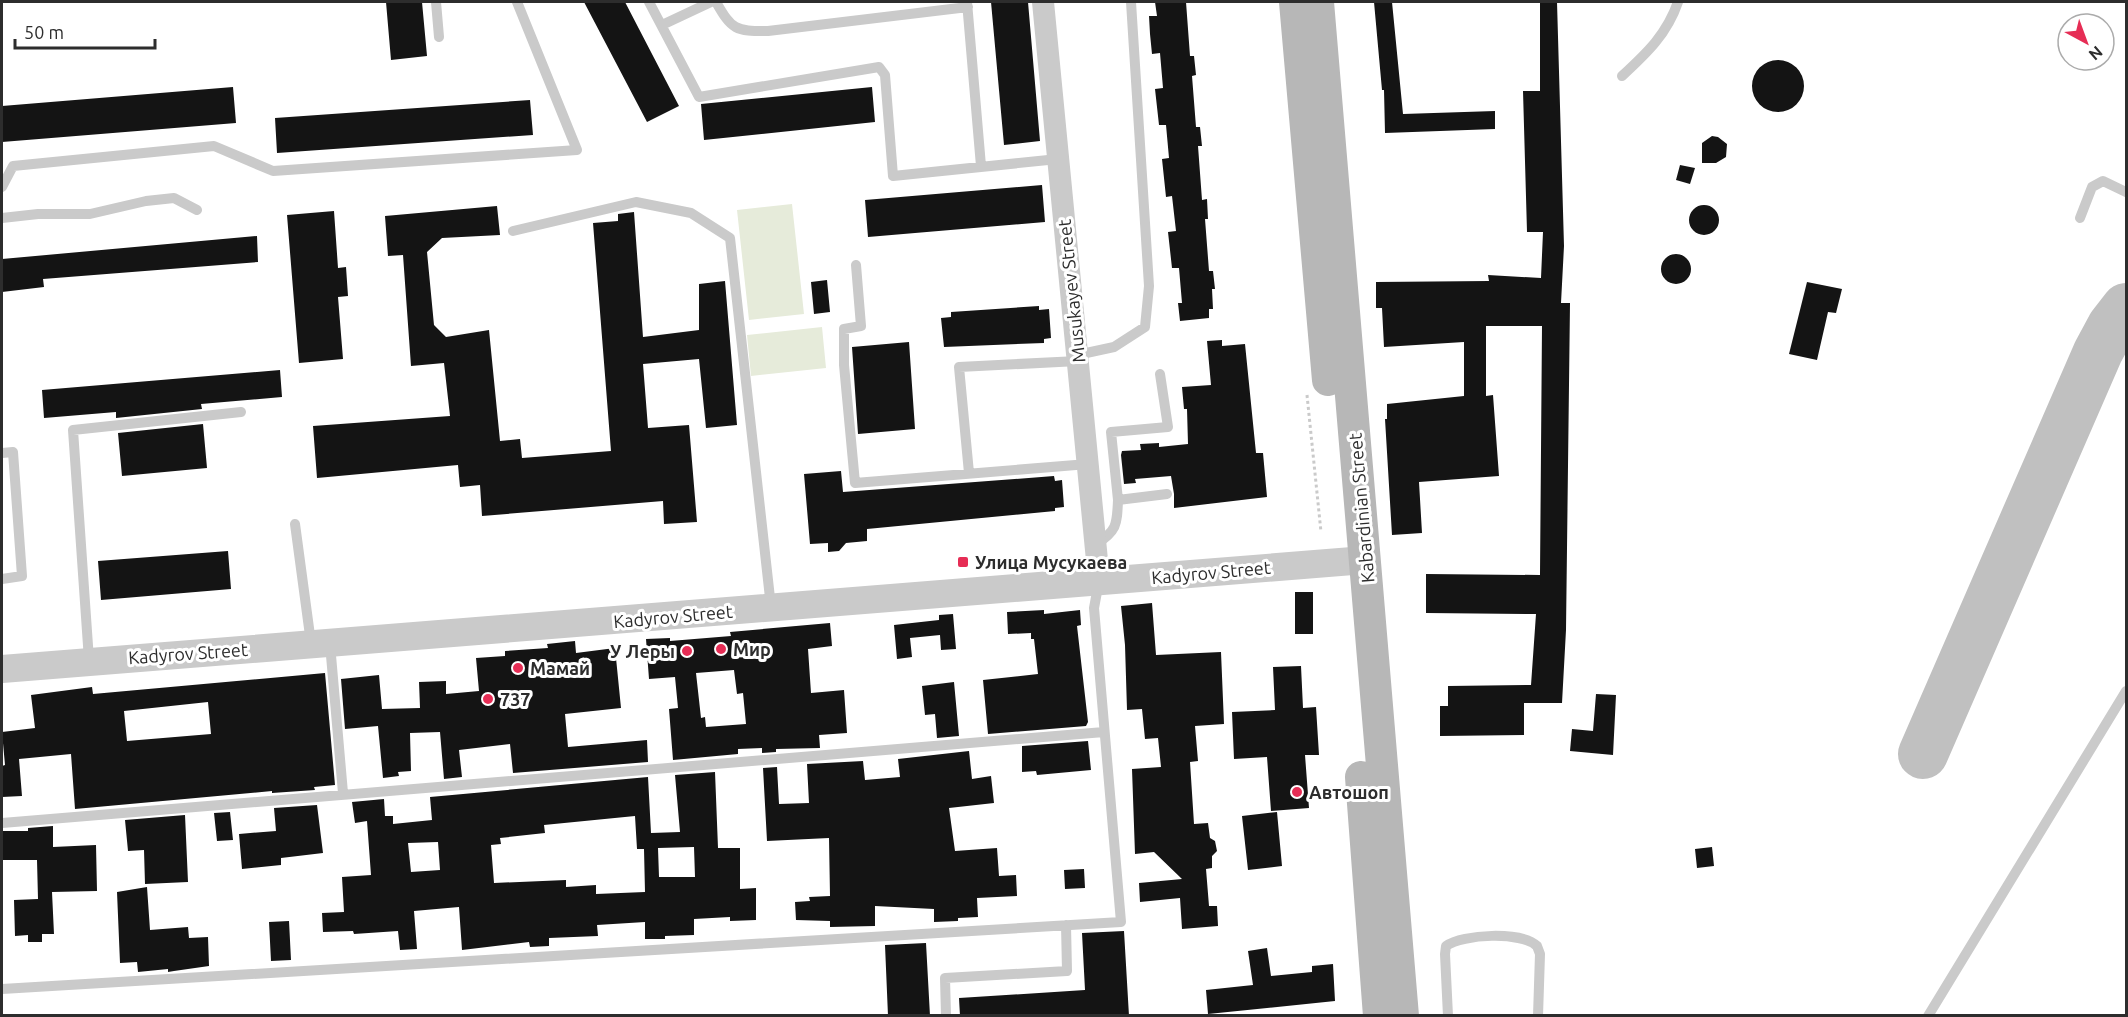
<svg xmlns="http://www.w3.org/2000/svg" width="2128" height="1017" font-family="Ubuntu,sans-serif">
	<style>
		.green { fill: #e6ebda }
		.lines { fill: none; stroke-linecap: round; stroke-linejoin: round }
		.taxiway { stroke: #c0c0c0; stroke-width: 50 }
		.building { fill: #141414; fill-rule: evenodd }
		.path { stroke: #cacaca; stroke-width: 3; stroke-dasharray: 3 3; stroke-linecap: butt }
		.service { stroke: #cacaca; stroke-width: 10 }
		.minor { stroke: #cacaca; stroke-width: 22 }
		.tertiary { stroke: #cacaca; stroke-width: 28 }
		.secondary { stroke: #b7b7b7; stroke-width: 32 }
		.poi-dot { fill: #e62d55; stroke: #fff; stroke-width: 2 }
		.labels { text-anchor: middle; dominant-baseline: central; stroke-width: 6; stroke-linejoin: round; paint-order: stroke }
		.street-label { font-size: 18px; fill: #2d2d2d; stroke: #fff }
		.poi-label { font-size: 18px; font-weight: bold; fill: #2d2d2d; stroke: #fff; text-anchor: start }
	</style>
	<rect width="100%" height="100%" fill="#fff"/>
	<!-- green -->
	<path class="green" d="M792,204L804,314L749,320L737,210Z
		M822,327L826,368L751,376L747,335Z"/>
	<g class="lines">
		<!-- taxiway -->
		<path class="taxiway" d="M1923,754L2098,352L2112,326L2126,308"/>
	</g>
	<!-- building -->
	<path class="building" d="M386,2H422L427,56L391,60Z
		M584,2H625L679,106L647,122Z
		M991,2H1028L1040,141L1004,145Z
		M1155,2H1186L1190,56H1194L1196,75L1192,76L1196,127H1200L1202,146H1198L1202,200L1207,199L1208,219H1205L1209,271H1213L1215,289H1212L1213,309H1209V318L1180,321L1178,303H1182L1179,268H1172L1168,232L1176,231L1172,196L1166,197L1162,159L1169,158L1166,125H1159L1155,89L1163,88L1160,53L1152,54L1150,34L1149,16H1157Z
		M1374,2H1392L1403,114L1495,111V129L1385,133L1384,90H1382Z
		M1540,2H1557L1564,246L1561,303H1570L1566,630L1562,703H1524V735L1440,736V706H1448V686L1531,685L1536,614L1426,613V574L1540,575L1542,326H1486V396L1493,395L1499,476L1419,482L1422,533L1392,535L1385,419H1387V404L1464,396V342L1384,347L1382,308H1376V282L1489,281L1488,275L1541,278L1543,232H1527L1523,91H1540Z
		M1752 86a26 26 0 1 1 52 0a26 26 0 1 1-52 0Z
		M233,87L236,123L2,142V106Z
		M872,87L875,122L704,140L701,104Z
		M530,100L533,135L277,153L275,118Z
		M1712,136L1718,137L1727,144L1726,157L1716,163H1702V143Z
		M1680,165L1695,168L1690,184L1676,180Z
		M1042,185L1045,222L868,237L865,200Z
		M1689 220a15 15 0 1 1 30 0a15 15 0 1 1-30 0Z
		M497,206L500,235L442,238L427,252L434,325L446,337L489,330L500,441L520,439L522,458L611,451L593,223L618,221V214L634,212L643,337L699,330V284L725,281L737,425L706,428L699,359L643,364L648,428L689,425L697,522L664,524L663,501L482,516L480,485L460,487L458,465L317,478L313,426L450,416L444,363L411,366L403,255L388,256L385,216Z
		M334,211L338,268L346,267L348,296L338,297L343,359L299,363L287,215Z
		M257,236L258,262L43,279L44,287L2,292V259Z
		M1661 269a15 15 0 1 1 30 0a15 15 0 1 1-30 0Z
		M827,280L830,312L814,314L811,282Z
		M1807,282L1842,289L1836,313L1828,312L1817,360L1789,354Z
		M1039,306V310L1049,309L1051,338L1044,339V343L944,347L941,318L951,317V312Z
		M1222,340V346L1245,344L1256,453H1263L1267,497L1174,508V494L1171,476L1135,479L1136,483L1124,484L1121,455L1122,451L1141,450L1140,444L1159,443V447L1188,444L1187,409H1184L1182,387L1211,385L1207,341Z
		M909,342L915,429L858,434L852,347Z
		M280,370L282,397L201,404L202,409L116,418V412L44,418L42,390Z
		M203,424L207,468L122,476L118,433Z
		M841,471L843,492L1054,476L1055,481L1062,480L1064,507L1055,508V511L867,529V541L846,543L839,551L828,552V543L810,544L804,474Z
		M228,551L231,589L101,600L98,561Z
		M1295,592H1313V634H1295Z
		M1152,603L1156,655L1221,652L1224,724L1195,726L1198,761L1190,762L1194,824L1208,823L1210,838L1215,841L1217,851L1212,856V868L1206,869L1209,906H1217L1218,926L1182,929L1180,898L1140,902L1139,883L1182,879L1154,852L1135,854L1132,769L1161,767L1158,738L1145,739L1142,709L1127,710L1125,645L1121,606Z
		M1044,610V614L1080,610L1081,625L1077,626L1088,722L1086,726L988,734L983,680L1038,674L1034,639H1031V633L1008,634L1007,612Z
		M953,614L956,649L941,650L940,635L910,638L912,657L897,659L894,625L939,620V615Z
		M830,623L832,646L808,649L811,693L844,690L847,733L819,735L820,748L776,749V752L762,753V748L738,749V754L673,760L669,709L678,708L675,677L649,679L646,639L670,638V641L731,636L730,632ZM734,670L737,694L743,693L746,724L706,727L705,717L701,718L696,673Z
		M575,641L576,653L615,648L621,708L565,714L568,747L647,740L648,762L513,773L510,744L459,750L462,777L444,779L440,732L410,733L411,771L398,772L399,776L383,778L378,726L345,729L341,679L379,675L382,709L420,708L419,682L446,681V694L479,691L476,658L505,656V651L548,648L547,644Z
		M1301,666L1303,708L1316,707L1319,755H1305L1309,808L1271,811L1267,757L1234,759L1232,712L1275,710L1273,667Z
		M325,673L335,785L314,787L315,790L272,793V791L75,809L71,754L19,759L22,796L2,797V766L5,765L2,732L35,728L31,695L92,687L93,694ZM208,702L211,734L127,741L124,711Z
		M954,682L959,736L937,738L935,714L925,715L922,686Z
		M1596,694L1616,695L1613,755L1570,751L1572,729L1593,731Z
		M1088,741L1091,770L1037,775L1036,771L1022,772V746Z
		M969,751L972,779L991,776L994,803L949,808L955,851L997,848L999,876L1016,875L1017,896L977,898L978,917L958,918V921L934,922V909L875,906V926L830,927V921L796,920L795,902L810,901L809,897L830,896L829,838L767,841L763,768L777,767L779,804L809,803L807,764L863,761L865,780L900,777L898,759Z
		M715,772L718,848H740V889L756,888V920L730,921V917L694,919V935L665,936V939H645V922L597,925L598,936L549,938V946L530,947L529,942L462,950L459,907L414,911L417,949L400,950L398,931L354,934L353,931L323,932L322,913L344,912L342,877L371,875L367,821L355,823L352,802L384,799L385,816H393V824L432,820L430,797L648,777L651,833L680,832L675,775ZM635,816L637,849H644L645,892L596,894V885L566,887V880L494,883L491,845L501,844L500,838L545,833L544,825ZM438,842L440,870L411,872L408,843ZM694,847L695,877H659L658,848Z
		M317,805L323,853L281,858V865L242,869L239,834L276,831L274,808Z
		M230,812L233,840L217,841L214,813Z
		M1277,812L1282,866L1248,870L1242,816Z
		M185,815L188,882L145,884L144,850L128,851L125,820Z
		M53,826V847L96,845L97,891L52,892L54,934H42V942H28V935L15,936L14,900L38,899L37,860H2V831H28V828Z
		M1712,847L1714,866L1697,868L1695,849Z
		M1084,869L1085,888L1065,889L1064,870Z
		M147,887L150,930L188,927L189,938L208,937L209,966L174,971L168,972V969L138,972L137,962L120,963L117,892Z
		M289,921L291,960L271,961L269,922Z
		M1124,931L1129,1016H960L959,998L1085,990L1082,933Z
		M926,943L930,1016H888L885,945Z
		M1267,948L1271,976L1312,972V966L1333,964L1335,1001L1208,1014L1206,990L1253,985L1248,951Z"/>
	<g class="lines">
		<!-- path -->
		<path class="path" d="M1307,395L1321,532"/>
		<!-- service -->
		<path class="service" d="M436,2L439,37
			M649,2L699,97L879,67L885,75L893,176L1058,159
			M716,2C732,30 735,31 768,31L968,7
			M967,2L981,166
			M662,25L711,2
			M1622,76C1647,53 1667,34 1678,2
			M2,187L13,166L214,146L273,171L577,150L517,2
			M2,218L38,214H90L146,201L174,198L197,210
			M2080,218L2092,187L2103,181L2126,192
			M513,231L636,202L691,213L730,238L771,607
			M856,265L861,326L844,329V365L855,483L1088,464
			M1077,355L1114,347L1145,327L1149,286L1131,2
			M2,453L13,452L22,576L2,579
			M969,473L959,367L1078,361
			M1118,500L1111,432L1168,427L1160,374
			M295,524L311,643
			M1095,545C1117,531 1117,525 1118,500L1167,494
			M330,644L343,793
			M89,660L73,430L241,412
			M2,823L1104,732
			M2,989L1121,922L1094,608L1099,581
			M946,1016L945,978L1067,971L1066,925
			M1448,1016L1445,954L1446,946C1463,934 1521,931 1537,946L1540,954L1538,1016
			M1928,1016L2126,691"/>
		<!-- minor -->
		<path class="minor" d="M1043,2L1099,581"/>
		<!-- tertiary -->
		<path class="tertiary" d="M2,669L1365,560"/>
		<!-- secondary -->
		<path class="secondary" d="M1295,2L1328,380
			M1318,2L1403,1016
			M1361,777L1379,1016"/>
	</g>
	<!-- markers -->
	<g class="poi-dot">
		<rect x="957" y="556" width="12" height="12" rx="3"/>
		<circle cx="721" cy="649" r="6"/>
		<circle cx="687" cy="651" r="6"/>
		<circle cx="518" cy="668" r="6"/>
		<circle cx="488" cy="699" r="6"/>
		<circle cx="1297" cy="792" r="6"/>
	</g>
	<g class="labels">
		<!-- street labels -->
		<g class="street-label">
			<text transform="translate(1071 291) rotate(-96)">Musukayev Street</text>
			<text transform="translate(1361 508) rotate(-95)">Kabardinian Street</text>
			<text transform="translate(1211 572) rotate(-5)">Kadyrov Street</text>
			<text transform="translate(673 616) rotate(-5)">Kadyrov Street</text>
			<text transform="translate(188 653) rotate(-4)">Kadyrov Street</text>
		</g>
		<!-- poi labels -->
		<g class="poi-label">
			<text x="975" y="562">Улица Мусукаева</text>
			<text x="733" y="649">Мир</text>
			<text x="675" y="651" text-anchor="end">У Леры</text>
			<text x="530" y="668">Мамай</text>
			<text x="500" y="699">737</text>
			<text x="1309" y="792">Автошоп</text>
		</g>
	</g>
	<!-- border -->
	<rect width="2128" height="1017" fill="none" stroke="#2d2d2d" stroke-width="6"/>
	<!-- north arrow -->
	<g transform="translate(2086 42) rotate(139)"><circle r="28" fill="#ffffff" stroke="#ababab" stroke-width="1.5"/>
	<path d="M0-4.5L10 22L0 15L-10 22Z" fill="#e62d55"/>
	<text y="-9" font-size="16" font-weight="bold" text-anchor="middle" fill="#2d2d2d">N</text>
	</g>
	<!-- scale -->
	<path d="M15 39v9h140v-9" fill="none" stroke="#2d2d2d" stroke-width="3"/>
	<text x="24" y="39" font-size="18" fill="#2d2d2d" stroke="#ffffff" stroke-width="4.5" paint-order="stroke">50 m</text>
</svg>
